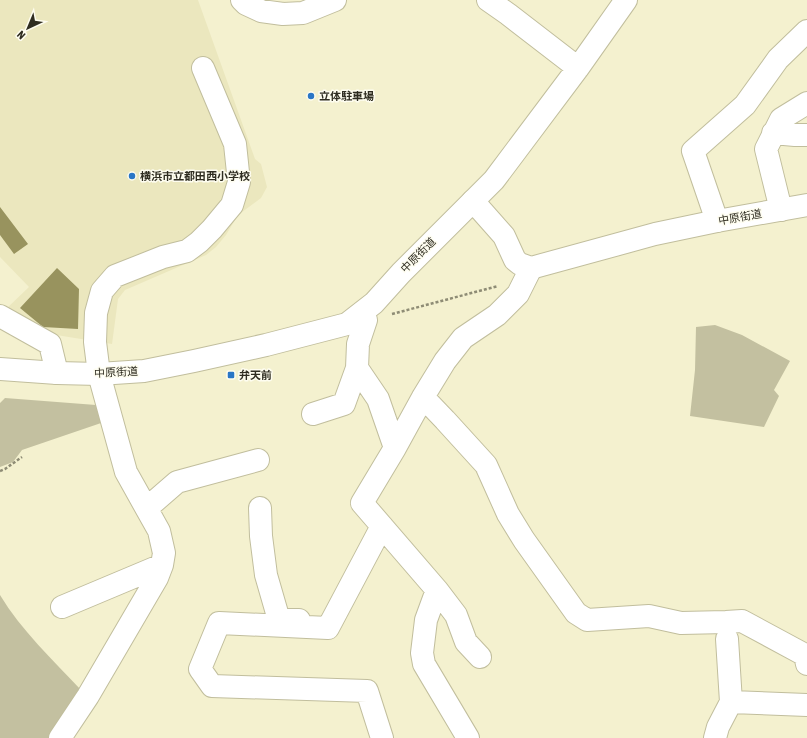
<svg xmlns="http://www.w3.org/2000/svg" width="807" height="738" font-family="'Asap Condensed','Noto Sans JP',sans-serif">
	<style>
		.built { fill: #ebe7be }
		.green { fill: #c3c0a0 }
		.water { fill: #98935e }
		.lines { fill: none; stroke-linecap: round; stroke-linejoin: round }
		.minor-casing { stroke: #c1be9d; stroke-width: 24 }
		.major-casing { stroke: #c1be9d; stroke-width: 24 }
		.path { stroke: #8e8c75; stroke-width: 2.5; stroke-dasharray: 3 2; stroke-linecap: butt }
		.minor { stroke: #fff; stroke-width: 22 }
		.major { stroke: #fff; stroke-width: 22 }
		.poi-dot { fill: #2a76c6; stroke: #fefdf0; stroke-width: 1.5 }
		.labels { text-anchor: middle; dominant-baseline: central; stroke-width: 3; stroke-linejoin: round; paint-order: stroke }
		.poi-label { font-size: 11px; font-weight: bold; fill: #2f2d21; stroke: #fefdf0; text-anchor: start }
		.street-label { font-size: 11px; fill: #2f2d21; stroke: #fefdf0 }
	</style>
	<rect width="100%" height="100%" fill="#f4f1cf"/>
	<!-- built -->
	<path class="built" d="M0,0H198L255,159L261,164L267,187L261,198L238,215L226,235L216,247L206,255L125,290L118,299L112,344L44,333L5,310L29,287L0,257Z"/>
	<!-- green -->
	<path class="green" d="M715,325L742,335L790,361L774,390L779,396L764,427L690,416L695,370L696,327Z
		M5,398L96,405L99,408L104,422L22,450L13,462L0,467V403Z
		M0,595C21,630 53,660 81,690L54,738H0Z"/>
	<!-- water -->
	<path class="water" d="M0,207L28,244L14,254L0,235Z
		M57,268L79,289L78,329L43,327L20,308Z"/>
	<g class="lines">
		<!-- minor casing -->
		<g class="minor-casing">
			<path id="minor" d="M242,0L246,4L261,11L283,14L303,13L335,0
				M488,0L508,14L578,68
				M773,133L795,135H807
				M473,201L494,180L578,68L626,0
				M781,210L766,149L781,119L807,103
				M717,221L693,151L745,105L778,59L807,31
				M0,316L50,344L57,373
				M357,368L378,399L395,448
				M423,397L445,420L486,465L508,514L524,540L576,613L587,620L649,616L681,623L726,622L742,621L805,655L807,664
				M313,414L344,404L357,368L358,344L366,320
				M147,508L177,482L258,460
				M260,508L261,536L266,575L279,620H299
				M437,590L426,620L422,653L424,664L468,738
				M62,607L162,565
				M727,639L731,702L807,705
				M480,657L466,642L456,615L437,590L362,503L395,448L423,397L445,361L463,338L497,315L518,294L531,268
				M60,738L88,696L157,578L162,565L164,553L159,531L126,472L99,374L95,342L96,313L102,291L115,276L163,257L187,251L199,242L212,229L232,205L239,182L235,144L203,68
				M382,738L367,691L212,686L200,669L219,623L328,628L382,526
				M715,738L718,727L731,702"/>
		</g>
		<!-- major casing -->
		<g class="major-casing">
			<path id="major" d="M0,369L57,373L99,374L144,371L194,361L266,345L347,324L374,303L401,273L473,201L504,236L515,260L520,264L531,268L655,234L717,221L807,205"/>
		</g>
		<!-- path -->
		<path class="path" d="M392,314L498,286
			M0,471L5,469L22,457"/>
		<!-- minor -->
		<use href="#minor" class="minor"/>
		<!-- major -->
		<use href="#major" class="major"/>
	</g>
	<!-- markers -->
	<g class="poi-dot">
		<circle cx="311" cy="96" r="4"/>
		<circle cx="132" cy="176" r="4"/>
		<rect x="227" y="371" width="8" height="8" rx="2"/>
	</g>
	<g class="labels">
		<!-- poi labels -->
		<g class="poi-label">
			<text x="319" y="96">立体駐車場</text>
			<text x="140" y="176">横浜市立都田西小学校</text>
			<text x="239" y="375">弁天前</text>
		</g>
		<!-- street labels -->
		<g class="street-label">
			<text transform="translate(740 217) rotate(-10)">中原街道</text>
			<text transform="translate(418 255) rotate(-45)">中原街道</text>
			<text transform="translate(116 372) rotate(-3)">中原街道</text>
		</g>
	</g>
	<!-- north arrow -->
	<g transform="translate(28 28) rotate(224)" stroke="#fefdf0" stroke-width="3" paint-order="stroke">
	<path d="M0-3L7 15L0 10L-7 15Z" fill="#2f2d21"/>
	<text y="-6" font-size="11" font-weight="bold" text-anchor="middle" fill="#2f2d21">N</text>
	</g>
</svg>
